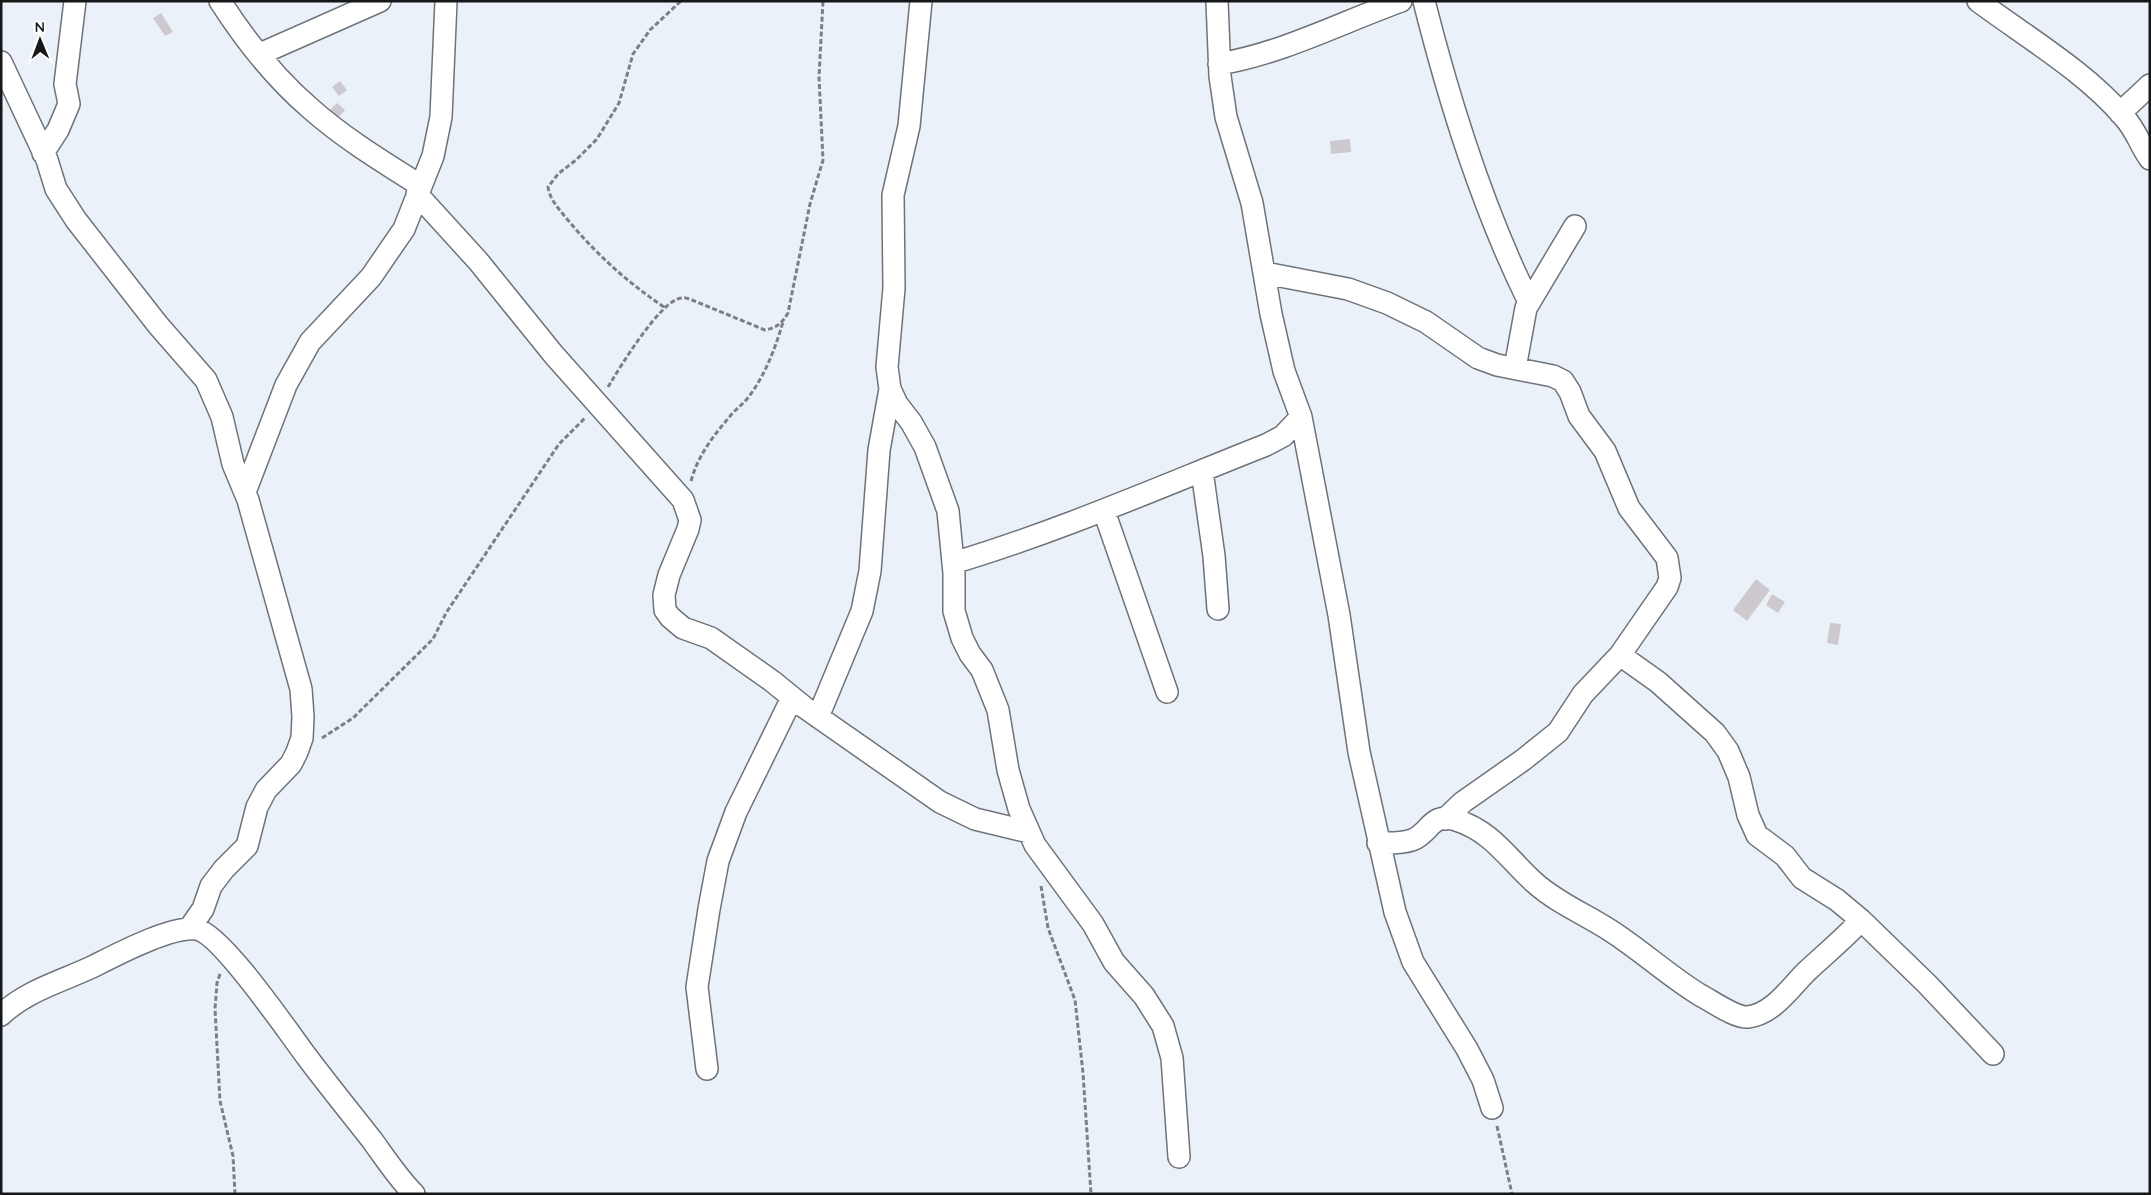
<svg xmlns="http://www.w3.org/2000/svg" width="2151" height="1195" font-family="Quicksand,sans-serif">
	<style>
		.building { fill: #cec8cf }
		.lines { fill: none; stroke-linecap: round; stroke-linejoin: round }
		.minor-casing { stroke: #6e7379; stroke-width: 24 }
		.path { stroke: #7c8085; stroke-width: 3; stroke-dasharray: 5 2.5; stroke-linecap: butt }
		.minor { stroke: #fff; stroke-width: 21 }
	</style>
	<rect width="100%" height="100%" fill="#ebf1f8"/>
	<!-- building -->
	<path class="building" d="M161,13L173,32L165,36L153,18Z
		M340,81L347,90L339,96L332,87Z
		M337,103L345,110L337,119L328,112Z
		M1350,139L1351,152L1331,154L1330,141Z
		M1756,579L1770,590L1747,621L1733,610Z
		M1772,594L1785,602L1778,613L1766,605Z
		M1830,623L1841,624L1838,645L1827,643Z"/>
	<g class="lines">
		<!-- minor casing -->
		<g class="minor-casing">
			<path id="minor" d="M220,1C245,40 276,79 311,109C345,139 383,162 421,186
				M921,1L909,126L893,195L894,288L887,367L890,389L897,404L911,422L925,447L948,511L954,573V611L962,638L970,654L982,670L998,710L1008,770L1019,809L1035,845L1093,924L1114,962L1144,996L1163,1026L1172,1058L1179,1157
				M1217,1L1220,76L1226,117L1252,203L1271,314L1284,371L1301,417L1339,615L1359,752L1395,912L1413,962L1467,1049L1483,1080L1492,1108
				M1424,1C1450,104 1482,207 1529,302
				M1978,1C2025,36 2086,72 2124,117C2136,130 2140,145 2150,159
				M260,54L380,1
				M1,62L47,160L56,189L76,220L158,325L206,380L222,417L233,464L248,500L301,689L303,717L302,738L297,752L291,764L266,790L257,807L247,846L224,869L211,886L203,909L189,929
				M1219,64C1283,53 1340,23 1401,1
				M2120,113L2150,85
				M43,153L58,130L69,104L65,84L75,1
				M417,194L478,261L554,355L683,500L690,520L688,529L669,575L664,595L665,610L670,617L683,628L711,638L772,681L804,707L940,802L975,819L1029,832
				M1265,273L1348,289L1387,303L1426,322L1478,358L1497,365L1553,376L1563,381L1570,392L1579,416L1605,451L1629,508L1667,558L1670,578L1667,587L1620,655L1583,694L1558,732L1523,760L1463,802L1445,819
				M1515,368L1526,308L1575,226
				M1202,471L1214,556L1218,609
				M245,492L286,385L310,342L371,277L404,229L433,156L441,117L446,1
				M1104,511L1167,692
				M953,563C1060,531 1162,486 1266,445L1283,436L1301,417
				M1620,655L1658,682L1715,733L1728,751L1739,777L1748,815L1757,835L1785,856L1802,878L1837,900L1861,920L1927,984L1993,1054
				M818,717L862,611L870,571L879,450L890,389
				M1378,843C1389,843 1401,844 1412,840C1431,833 1430,812 1456,820C1492,831 1509,860 1535,883C1557,903 1587,915 1611,931C1642,951 1669,976 1700,995C1712,1001 1735,1018 1748,1017C1773,1014 1790,988 1806,972C1825,954 1844,939 1861,920
				M1,1015C27,990 63,981 94,966C118,954 171,926 196,929C221,933 289,1033 307,1057C328,1085 350,1112 372,1140C385,1158 398,1178 414,1194
				M707,1069L697,987L709,909L718,861L736,812L792,698"/>
		</g>
		<!-- path -->
		<path class="path" d="M664,307C627,282 596,254 567,219C559,209 550,200 548,187L558,174L576,160L597,139L619,103L633,54L650,30L681,1
			M608,387C620,367 660,301 681,298C685,297 689,299 692,300L765,330C777,328 782,323 788,313L810,204L823,160L819,77L823,1
			M691,481C698,455 714,435 731,415C736,409 742,405 747,399C765,376 775,349 783,322
			M322,738L353,718L433,639L446,613L559,444L585,418
			M1041,886L1048,928L1075,1000L1083,1073L1091,1194
			M220,974L217,983L215,1009L220,1101L233,1156L235,1194
			M1497,1126L1512,1194"/>
		<!-- minor -->
		<use href="#minor" class="minor"/>
	</g>
	<!-- border -->
	<rect width="2151" height="1195" fill="none" stroke="#151719" stroke-width="5"/>
	<!-- north arrow -->
	<g transform="translate(40 40) rotate(359)" stroke="#fefefe" stroke-width="4" paint-order="stroke">
	<path d="M0-4L9 19L0 12L-9 19Z" fill="#151719"/>
	<text y="-8" font-size="14" font-weight="bold" text-anchor="middle" fill="#151719">N</text>
	</g>
</svg>
